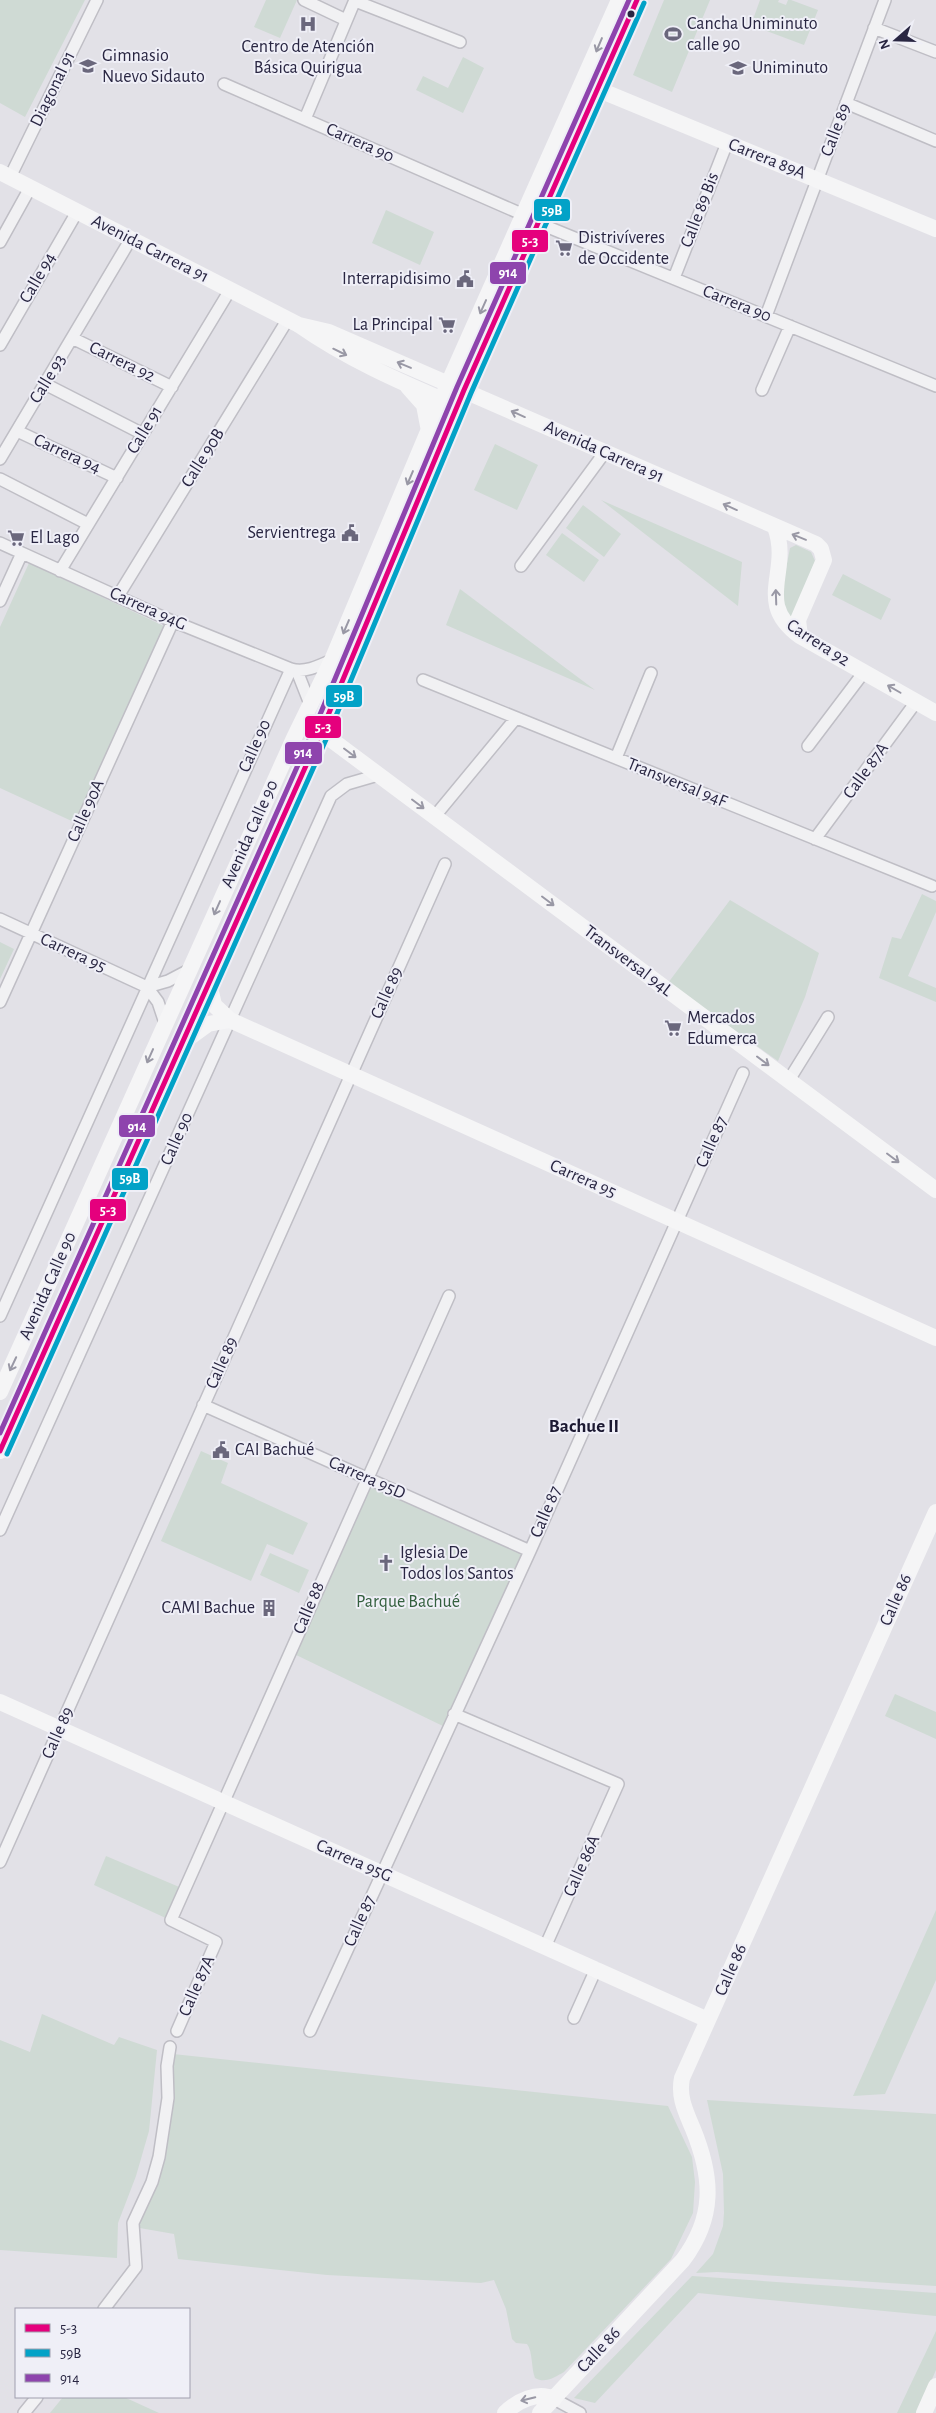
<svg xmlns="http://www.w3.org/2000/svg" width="936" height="2413" font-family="'Alegreya Sans',sans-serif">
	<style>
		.green { fill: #cfdad4 }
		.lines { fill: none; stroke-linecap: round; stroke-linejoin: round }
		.street-casing { stroke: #bfbec5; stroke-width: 14 }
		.street { stroke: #f1f1f3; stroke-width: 11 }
		.secondary { stroke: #f5f5f6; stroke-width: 16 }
		.bus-1-casing { stroke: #efeff7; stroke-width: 9 }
		.bus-2-casing { stroke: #efeff7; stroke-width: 9 }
		.bus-3-casing { stroke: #efeff7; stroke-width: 9 }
		.bus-1 { stroke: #e5007d; stroke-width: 5 }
		.bus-2 { stroke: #02a2c7; stroke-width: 5 }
		.bus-3 { stroke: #8e44ad; stroke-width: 5 }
		.oneway { stroke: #9998a5 }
		.bus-dot { fill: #292642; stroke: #efeff7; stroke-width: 2 }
		.labels { text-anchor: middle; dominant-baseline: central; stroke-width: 4; stroke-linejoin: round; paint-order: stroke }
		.poi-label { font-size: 18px; fill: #292642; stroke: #efeff7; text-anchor: start }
		.street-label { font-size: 18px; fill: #292642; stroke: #efeff7 }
		.park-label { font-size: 18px; fill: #335f3e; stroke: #efeff7 }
		.neighbourhood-label { font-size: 19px; font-weight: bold; fill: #1c1932; stroke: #efeff7 }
		.line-badge { stroke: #efeff7; stroke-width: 2 }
		.badge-label { font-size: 14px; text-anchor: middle; font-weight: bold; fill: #fff }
	</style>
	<rect width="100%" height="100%" fill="#e2e1e7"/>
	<!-- green -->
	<path class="green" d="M0,0H85L25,117L0,103Z
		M266,0H297L280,38L254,27Z
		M664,0H710L672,92L633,75Z
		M760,0H779L778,2L786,5L788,0H791L818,10L804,45L751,25Z
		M463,57L484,68L463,113L416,90L423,76L448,88Z
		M386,210L434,232L420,265L372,243Z
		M495,444L538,465L517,510L474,490Z
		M601,500L742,562L738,606Z
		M583,505L621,534L604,557L566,528Z
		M562,533L599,560L584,582L546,555Z
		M796,545L811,552L815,561L790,623L781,595L790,548Z
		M29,563L166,627L76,823L0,788V627Z
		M843,574L891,599L881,620L832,595Z
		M460,589L595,690L446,625Z
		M922,894L936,901V912L908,976L936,988V1002L879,978L892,937L901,939Z
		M730,900L819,953L805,997L778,1061L668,983Z
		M0,942L14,949L0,979Z
		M201,1451L228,1463L221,1483L308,1523L293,1555L267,1544L251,1581L161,1541Z
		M367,1478L527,1551L447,1728L290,1652Z
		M270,1553L309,1570L299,1593L260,1575Z
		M895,1694L936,1712V1739L885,1716Z
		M106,1856L184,1889L170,1920L94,1885Z
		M936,1910V1980L885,2094L853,2096Z
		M42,2014L114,2045L119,2037L157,2050L149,2131L136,2176L118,2223L117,2258L0,2250V2040L30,2052Z
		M173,2054L668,2106L692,2157L695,2182L693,2213L671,2259L564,2372C555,2377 545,2384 535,2378C531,2368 533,2352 527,2344L516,2343L512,2339L506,2309L494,2280L481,2283L327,2275L178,2259L174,2234L134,2227L166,2152L162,2141Z
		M707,2100L936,2114V2286L717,2272L696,2273L713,2254L723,2226L724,2213L723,2174Z
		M692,2276L936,2293V2316L698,2293L595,2403L574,2398Z
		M936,2331V2370L917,2413H897Z
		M63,2397H124L159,2413H50Z"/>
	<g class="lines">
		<!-- street casing -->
		<g class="street-casing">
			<path id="street" d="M304,0L346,20
				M355,1L460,42
				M874,28L936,52
				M224,84L524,215
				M846,103L936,141
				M305,119L355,0
				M10,177L97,0
				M538,223L936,386
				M0,242L30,188
				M674,278L727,143
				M766,316L885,0
				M72,338L172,387
				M0,345L77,212
				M45,384L143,434
				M762,390L790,326
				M17,431L117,478
				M0,459L126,247
				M0,479L88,524
				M0,543L165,618L291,669C305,673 319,666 332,660
				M521,566L605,452
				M60,571L230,290
				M118,596L288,319
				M0,601L22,553
				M297,671L310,704
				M423,680L932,886
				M808,746L864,672
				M616,758L651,673
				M435,816L516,718
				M815,839L916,702
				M0,919L147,987L158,1002L165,1023
				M147,987L168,981L189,970
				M0,1002L173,621
				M789,1080L828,1017
				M0,1316L291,669
				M203,1405L530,1551
				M0,1530L331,796L347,784L378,775
				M454,1714L618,1784L545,1947
				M0,1862L445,864
				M574,2018L596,1969
				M177,2031L216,1942L171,1920L449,1296
				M310,2031L530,1551L743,1073
				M104,2309L136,2267L133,2223L152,2182L159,2157L168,2098L167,2066L170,2047
				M554,2399L580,2413
				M24,2413L37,2397"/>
		</g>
		<!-- street -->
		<use href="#street" class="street"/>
		<!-- secondary -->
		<path class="secondary" d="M597,89L936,229
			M0,172L299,325C346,358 398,381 450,403
			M299,325L329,332L816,544L821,549L824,560L798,620L800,636
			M408,387L424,405L429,431
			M775,527C792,572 753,602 800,636L936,713
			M321,732L936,1190
			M209,983L214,1005L230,1020L936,1338
			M186,1040L208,1024L230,1020
			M0,1392L294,738L332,660L448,384L619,0
			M0,1451L321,732L464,390L637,0
			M0,1702L708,2020
			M505,2413C517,2401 537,2391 554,2399
			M540,2413L683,2260C715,2217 713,2178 693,2129C686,2112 678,2097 682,2078L936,1512
			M924,2413L936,2386"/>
		<!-- bus-1 casing -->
		<g class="bus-1-casing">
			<path id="bus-1" d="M0,1451L321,732L464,390L637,0"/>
		</g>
		<!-- bus-2 casing -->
		<g class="bus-2-casing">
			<path id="bus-2" d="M7,1454L328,735L471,393L644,3"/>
		</g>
		<!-- bus-3 casing -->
		<g class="bus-3-casing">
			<path id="bus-3" d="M0,1433L314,729L457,387L629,0"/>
		</g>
		<!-- bus-1 -->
		<use href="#bus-1" class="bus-1"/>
		<!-- bus-2 -->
		<use href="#bus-2" class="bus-2"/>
		<!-- bus-3 -->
		<use href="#bus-3" class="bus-3"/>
	</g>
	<!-- one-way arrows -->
	<defs><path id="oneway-shaft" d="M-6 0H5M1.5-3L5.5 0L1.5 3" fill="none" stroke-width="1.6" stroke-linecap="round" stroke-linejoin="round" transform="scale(1.25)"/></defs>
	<g class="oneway">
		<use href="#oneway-shaft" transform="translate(599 45) rotate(113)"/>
		<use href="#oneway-shaft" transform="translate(483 307) rotate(114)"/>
		<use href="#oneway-shaft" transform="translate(340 352) rotate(26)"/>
		<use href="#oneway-shaft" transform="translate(404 365) rotate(-157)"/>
		<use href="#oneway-shaft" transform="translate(518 414) rotate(-156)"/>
		<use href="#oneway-shaft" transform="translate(410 478) rotate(113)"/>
		<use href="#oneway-shaft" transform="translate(730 507) rotate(-156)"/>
		<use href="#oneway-shaft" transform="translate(799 537) rotate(-158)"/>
		<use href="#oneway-shaft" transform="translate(776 597) rotate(-92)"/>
		<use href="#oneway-shaft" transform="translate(346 627) rotate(113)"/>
		<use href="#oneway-shaft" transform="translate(894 689) rotate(-150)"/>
		<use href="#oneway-shaft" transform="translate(350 753) rotate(37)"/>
		<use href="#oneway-shaft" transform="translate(418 804) rotate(37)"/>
		<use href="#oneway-shaft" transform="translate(548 901) rotate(37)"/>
		<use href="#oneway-shaft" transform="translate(217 908) rotate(114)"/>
		<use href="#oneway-shaft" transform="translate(150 1056) rotate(114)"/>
		<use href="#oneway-shaft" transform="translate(763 1061) rotate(37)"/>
		<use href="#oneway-shaft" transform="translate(893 1158) rotate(37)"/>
		<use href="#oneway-shaft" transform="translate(13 1364) rotate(115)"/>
		<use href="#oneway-shaft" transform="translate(528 2399) rotate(166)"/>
	</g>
	<!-- icons -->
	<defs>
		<g id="hospital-bare" transform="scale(1.35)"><path d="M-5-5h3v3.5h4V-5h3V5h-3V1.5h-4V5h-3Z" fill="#6a677c" stroke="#efeff7" stroke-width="2.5" paint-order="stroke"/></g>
		<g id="stadium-bare" transform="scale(1.35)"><path d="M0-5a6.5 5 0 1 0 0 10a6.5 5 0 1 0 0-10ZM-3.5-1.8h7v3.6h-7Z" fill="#6a677c" stroke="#efeff7" stroke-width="2.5" paint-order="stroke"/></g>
		<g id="school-bare" transform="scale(1.35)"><path d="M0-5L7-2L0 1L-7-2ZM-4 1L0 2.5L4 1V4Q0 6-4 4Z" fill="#6a677c" stroke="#efeff7" stroke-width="2.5" paint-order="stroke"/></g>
		<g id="university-bare" transform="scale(1.35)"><path d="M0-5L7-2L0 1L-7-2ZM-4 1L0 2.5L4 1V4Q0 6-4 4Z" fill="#6a677c" stroke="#efeff7" stroke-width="2.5" paint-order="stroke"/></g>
		<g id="supermarket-bare" transform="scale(1.35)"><path d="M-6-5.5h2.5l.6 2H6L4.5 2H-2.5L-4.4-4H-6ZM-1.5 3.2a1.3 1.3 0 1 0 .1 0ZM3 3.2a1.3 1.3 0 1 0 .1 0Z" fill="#6a677c" stroke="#efeff7" stroke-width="2.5" paint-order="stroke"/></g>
		<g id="civic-bare" transform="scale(1.35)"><path d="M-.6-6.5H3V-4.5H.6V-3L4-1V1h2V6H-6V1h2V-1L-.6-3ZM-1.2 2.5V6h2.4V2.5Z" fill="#6a677c" stroke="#efeff7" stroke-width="2.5" paint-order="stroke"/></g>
		<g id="church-bare" transform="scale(1.35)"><path d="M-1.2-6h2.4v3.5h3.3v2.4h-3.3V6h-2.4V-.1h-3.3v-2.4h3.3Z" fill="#6a677c" stroke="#efeff7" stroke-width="2.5" paint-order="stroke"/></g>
		<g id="building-bare" transform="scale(1.35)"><path d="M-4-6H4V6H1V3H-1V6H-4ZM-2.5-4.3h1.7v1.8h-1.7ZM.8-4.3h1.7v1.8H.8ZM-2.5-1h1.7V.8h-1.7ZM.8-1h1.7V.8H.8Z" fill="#6a677c" stroke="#efeff7" stroke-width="2.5" paint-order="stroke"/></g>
	</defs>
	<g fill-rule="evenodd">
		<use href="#hospital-bare" x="308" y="24"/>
		<use href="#stadium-bare" x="673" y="34"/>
		<use href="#school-bare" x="88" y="66"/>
		<use href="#university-bare" x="738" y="68"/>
		<use href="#supermarket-bare" x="564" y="248"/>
		<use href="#civic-bare" x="465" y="279"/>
		<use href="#supermarket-bare" x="447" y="325"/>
		<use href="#civic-bare" x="350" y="533"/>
		<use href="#supermarket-bare" x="16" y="538"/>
		<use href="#supermarket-bare" x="673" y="1028"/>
		<use href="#civic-bare" x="221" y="1450"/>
		<use href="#church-bare" x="386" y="1563"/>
		<use href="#building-bare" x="269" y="1608"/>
	</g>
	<!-- markers -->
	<circle class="bus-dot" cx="631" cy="14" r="4.5"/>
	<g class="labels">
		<!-- poi labels -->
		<g class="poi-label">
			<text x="687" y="24">Cancha Uniminuto<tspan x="687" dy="21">calle 90</tspan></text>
			<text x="308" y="47" text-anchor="middle">Centro de Atención<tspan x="308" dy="21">Básica Quirigua</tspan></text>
			<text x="102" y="56">Gimnasio<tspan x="102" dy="21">Nuevo Sidauto</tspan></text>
			<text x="752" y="68">Uniminuto</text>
			<text x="578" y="238">Distrivíveres<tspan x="578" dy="21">de Occidente</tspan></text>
			<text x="451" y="279" text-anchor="end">Interrapidisimo</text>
			<text x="433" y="325" text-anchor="end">La Principal</text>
			<text x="336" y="533" text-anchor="end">Servientrega</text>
			<text x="30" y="538">El Lago</text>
			<text x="687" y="1018">Mercados<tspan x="687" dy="21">Edumerca</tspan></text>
			<text x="235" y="1450">CAI Bachué</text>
			<text x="400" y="1553">Iglesia De<tspan x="400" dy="21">Todos los Santos</tspan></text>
			<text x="255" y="1608" text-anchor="end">CAMI Bachue</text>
		</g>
		<!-- street labels -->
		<g class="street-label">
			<text transform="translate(53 89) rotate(-64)">Diagonal 91</text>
			<text transform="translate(836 130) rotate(-69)">Calle 89</text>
			<text transform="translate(360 143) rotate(24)">Carrera 90</text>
			<text transform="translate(767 159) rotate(22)">Carrera 89A</text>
			<text transform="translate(700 210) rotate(-69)">Calle 89 Bis</text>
			<text transform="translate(150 249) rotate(27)">Avenida Carrera 91</text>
			<text transform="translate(38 278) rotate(-60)">Calle 94</text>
			<text transform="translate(737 304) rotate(22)">Carrera 90</text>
			<text transform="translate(122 362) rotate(26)">Carrera 92</text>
			<text transform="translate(48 379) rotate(-59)">Calle 93</text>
			<text transform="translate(145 430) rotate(-59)">Calle 91</text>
			<text transform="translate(604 452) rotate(24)">Avenida Carrera 91</text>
			<text transform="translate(67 454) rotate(25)">Carrera 94</text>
			<text transform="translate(203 458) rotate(-58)">Calle 90B</text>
			<text transform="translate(148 609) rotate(24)">Carrera 94G</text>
			<text transform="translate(818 643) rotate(33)">Carrera 92</text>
			<text transform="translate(255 746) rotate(-66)">Calle 90</text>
			<text transform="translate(866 771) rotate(-54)">Calle 87A</text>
			<text transform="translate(677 783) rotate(22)">Transversal 94F</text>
			<text transform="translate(86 811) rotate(-66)">Calle 90A</text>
			<text transform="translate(250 834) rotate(-66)">Avenida Calle 90</text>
			<text transform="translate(73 953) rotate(25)">Carrera 95</text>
			<text transform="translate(628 961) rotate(37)">Transversal 94L</text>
			<text transform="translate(387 993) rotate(-66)">Calle 89</text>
			<text transform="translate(177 1139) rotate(-66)">Calle 90</text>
			<text transform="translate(712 1142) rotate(-66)">Calle 87</text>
			<text transform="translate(583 1179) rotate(24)">Carrera 95</text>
			<text transform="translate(48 1286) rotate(-66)">Avenida Calle 90</text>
			<text transform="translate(222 1363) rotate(-66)">Calle 89</text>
			<text transform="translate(367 1478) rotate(24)">Carrera 95D</text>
			<text transform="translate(546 1512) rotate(-67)">Calle 87</text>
			<text transform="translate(896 1600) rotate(-66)">Calle 86</text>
			<text transform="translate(309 1608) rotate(-67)">Calle 88</text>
			<text transform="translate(58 1733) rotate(-66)">Calle 89</text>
			<text transform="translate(354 1861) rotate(24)">Carrera 95G</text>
			<text transform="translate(582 1866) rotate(-66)">Calle 86A</text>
			<text transform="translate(360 1921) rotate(-66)">Calle 87</text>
			<text transform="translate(731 1970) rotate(-66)">Calle 86</text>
			<text transform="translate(197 1986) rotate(-66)">Calle 87A</text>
			<text transform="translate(599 2350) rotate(-47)">Calle 86</text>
		</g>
		<!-- park labels -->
		<g class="park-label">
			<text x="408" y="1602">Parque Bachué</text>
		</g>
		<!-- neighbourhood labels -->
		<g class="neighbourhood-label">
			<text x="584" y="1426">Bachue II</text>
		</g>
	</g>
	<g class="line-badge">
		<rect x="533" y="198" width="38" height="24" rx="5" fill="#02a2c7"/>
		<rect x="511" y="229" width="38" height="24" rx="5" fill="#e5007d"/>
		<rect x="489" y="261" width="38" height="24" rx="5" fill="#8e44ad"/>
		<rect x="325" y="684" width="38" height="24" rx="5" fill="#02a2c7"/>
		<rect x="304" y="715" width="38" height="24" rx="5" fill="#e5007d"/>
		<rect x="284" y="741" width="39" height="24" rx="5" fill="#8e44ad"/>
		<rect x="118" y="1114" width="38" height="24" rx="5" fill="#8e44ad"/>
		<rect x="111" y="1167" width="38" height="24" rx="5" fill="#02a2c7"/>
		<rect x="89" y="1198" width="38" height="24" rx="5" fill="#e5007d"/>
	</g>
	<g class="badge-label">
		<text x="552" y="215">59B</text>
		<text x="530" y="246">5-3</text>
		<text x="508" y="277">914</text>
		<text x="344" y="701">59B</text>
		<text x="323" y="732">5-3</text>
		<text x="303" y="757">914</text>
		<text x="137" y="1131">914</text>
		<text x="130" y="1183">59B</text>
		<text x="108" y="1215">5-3</text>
	</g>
	<!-- legend -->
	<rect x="15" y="2308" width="175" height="90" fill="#efeff7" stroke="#a09faf"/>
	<rect x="25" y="2324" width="25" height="8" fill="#e5007d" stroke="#a09faf"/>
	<text x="60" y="2333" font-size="15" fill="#292642">5-3</text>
	<rect x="25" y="2349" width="25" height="8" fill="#02a2c7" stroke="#a09faf"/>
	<text x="60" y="2358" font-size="15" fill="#292642">59B</text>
	<rect x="25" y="2374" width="25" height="8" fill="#8e44ad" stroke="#a09faf"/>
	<text x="60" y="2383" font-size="15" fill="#292642">914</text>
	<!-- north arrow -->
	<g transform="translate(896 40) rotate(250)" stroke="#efeff7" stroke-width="4" paint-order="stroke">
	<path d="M0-4L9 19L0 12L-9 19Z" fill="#292642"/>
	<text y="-8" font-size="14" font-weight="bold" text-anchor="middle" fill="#292642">N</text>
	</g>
</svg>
